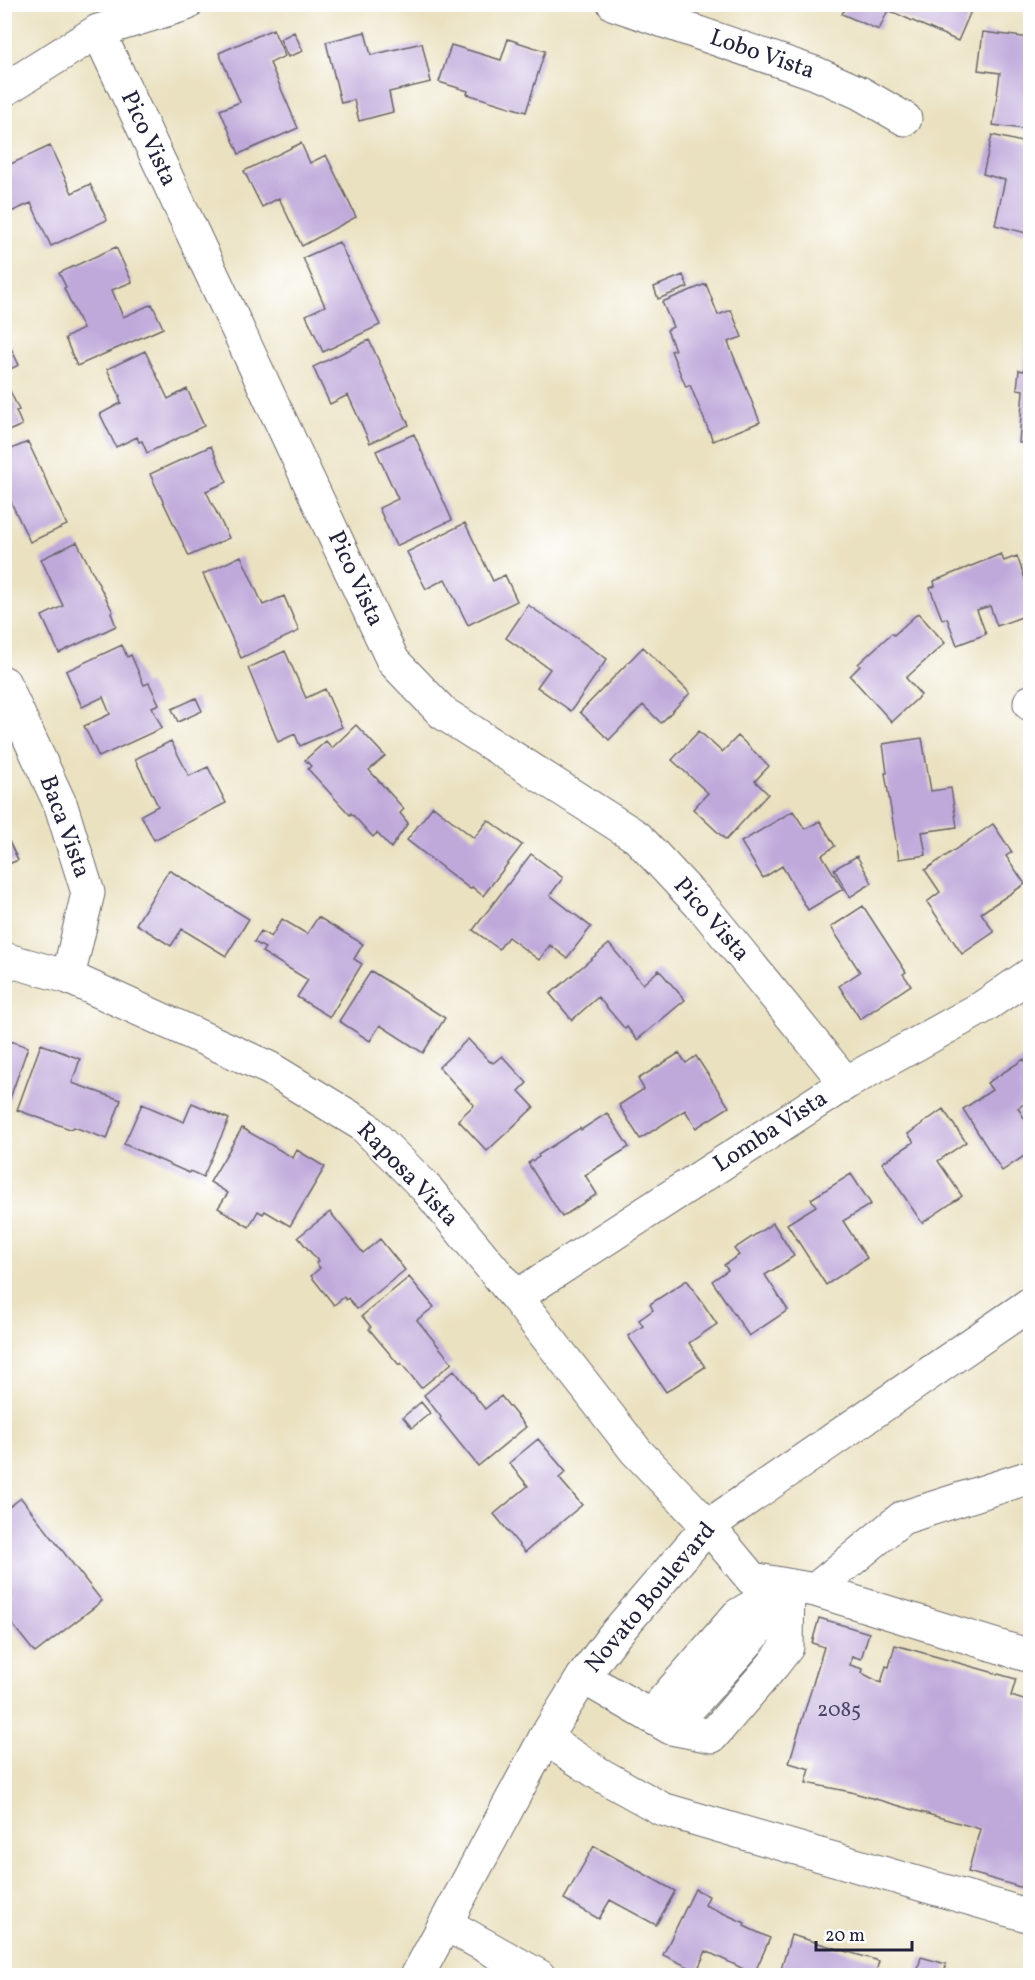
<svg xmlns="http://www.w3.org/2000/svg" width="1035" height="1980" font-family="Vollkorn,serif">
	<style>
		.building { fill: #bfa9da }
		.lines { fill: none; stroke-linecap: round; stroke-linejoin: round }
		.minor-casing { stroke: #68656a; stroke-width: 35 }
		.major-casing { stroke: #68656a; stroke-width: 35 }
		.minor { stroke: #fff; stroke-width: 33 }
		.major { stroke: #fff; stroke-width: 33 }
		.labels { text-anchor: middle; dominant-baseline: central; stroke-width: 4.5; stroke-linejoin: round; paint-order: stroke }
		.number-label { font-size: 21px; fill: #494463 }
		.street-label { font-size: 24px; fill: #22223b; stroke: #fff }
	</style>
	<rect width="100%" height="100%" fill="#fff"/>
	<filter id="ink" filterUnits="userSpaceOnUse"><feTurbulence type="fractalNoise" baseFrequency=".0167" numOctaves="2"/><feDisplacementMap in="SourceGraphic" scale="12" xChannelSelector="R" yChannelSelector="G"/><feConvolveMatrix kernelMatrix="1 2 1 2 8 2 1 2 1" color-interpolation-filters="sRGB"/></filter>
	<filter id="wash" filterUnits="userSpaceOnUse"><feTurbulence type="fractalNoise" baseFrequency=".008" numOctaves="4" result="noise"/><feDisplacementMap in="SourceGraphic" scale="24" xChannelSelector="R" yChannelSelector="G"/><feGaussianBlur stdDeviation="1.35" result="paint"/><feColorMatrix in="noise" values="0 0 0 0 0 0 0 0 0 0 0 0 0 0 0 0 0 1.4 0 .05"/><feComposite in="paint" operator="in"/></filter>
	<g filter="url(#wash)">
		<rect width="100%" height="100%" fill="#eae1c0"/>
		<g id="blocks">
			<!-- building -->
			<path class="building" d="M846,4H974L958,41L888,10L879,30L842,14Z
				M273,29L285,56L270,63L298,128L239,154L220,110L240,102L219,53Z
				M294,32L303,51L288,57L280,39Z
				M365,32L371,55L422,43L431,82L389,92L393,112L359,121L354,100L341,103L326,42Z
				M983,32L1030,38V130L993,125L1000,73L978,70Z
				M508,39L545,51L526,112L467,94L468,91L439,82L451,45L501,60Z
				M992,135L1030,144V234L995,225L1005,180L983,174Z
				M301,143L310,163L326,155L356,217L302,246L279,198L262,207L244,171Z
				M50,146L72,193L90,184L107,220L51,246L31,203L4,215V167Z
				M339,242L380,325L323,352L306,315L325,306L303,258Z
				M116,247L132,282L112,290L123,317L152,304L163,328L77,366L65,338L83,329L64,288L66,287L59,273Z
				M683,275L688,287L658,299L654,287Z
				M706,284L718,315L731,310L742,337L728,342L760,422L713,441L690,385L686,387L671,351L675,350L667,330L673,327L662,302Z
				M1027,324H1030V443H1019L1023,390L1017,389L1019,370L1024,371Z
				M4,334L19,365L4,372Z
				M369,340L409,425L370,443L348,395L330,404L313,367Z
				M145,351L168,399L187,389L204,426L147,453L142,441L139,442L137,437L116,447L100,414L121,403L119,396H120L107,369Z
				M4,378L19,410L16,411L22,425L4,433Z
				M414,434L452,520L396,546L379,508L398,499L376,451Z
				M28,442L67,525L30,542L8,496L4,497V452Z
				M211,446L227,482L206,491L229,538L189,556L150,474Z
				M465,523L493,581L505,575L517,601L468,625L445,579L426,589L407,552Z
				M77,542L113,612L111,613L116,626L59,653L42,616L63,606L41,559Z
				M1001,554L1004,561L1017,556L1030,593V614L997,626L990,606L977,610L986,634L957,645L947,618L942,619L930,588L935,586L934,581Z
				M241,556L263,605L284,596L299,631L241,658L203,574Z
				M528,605L607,659L571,711L537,687L550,669L506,638Z
				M918,613L945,643L906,678L921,695L892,722L850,676L860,666L858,664L892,633L894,635Z
				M122,645L127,657L131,655L144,685L149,683L159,704L152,707L162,728L99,757L84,726L110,714L103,697L82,707L66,671Z
				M643,647L690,693L661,723L643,705L609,740L580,712Z
				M285,651L306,698L325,689L342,727L300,746L295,734L278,742L248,668Z
				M196,698L202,711L178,722L172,709Z
				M356,725L385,756L369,770L404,809L400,813L408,823L391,848L377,833L373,837L351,813L350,815L308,769L311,766L305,760L326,741L332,748Z
				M699,731L722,752L738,736L769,766L755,781L768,794L726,840L693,809L708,793L672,760Z
				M922,738L931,791L951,788L957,827L922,832L926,855L899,859L885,773H887L883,744Z
				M171,741L189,776L208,767L226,803L154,840L141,815L158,806L135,759Z
				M433,806L474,838L488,820L522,845L483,896L472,887L470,889L407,840Z
				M793,811L805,829L820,821L835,846L822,855L843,889L808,910L782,866L763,878L741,842Z
				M993,824L1012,852L1006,856L1025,884L981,913L994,932L962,954L927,902L940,892L925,870Z
				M4,831L18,860L4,866Z
				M531,854L563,878L550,895L591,927L567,958L550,945L539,960L508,937L499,949L473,930Z
				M857,856L872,883L850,897L834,869Z
				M169,870L249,919L226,956L182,929L171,946L136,924Z
				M863,906L906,972L903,974L911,985L860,1019L839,986L860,972L831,927Z
				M318,917L363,944L354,959L362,964L330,1017L297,997L308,980L262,952L265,948L254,942L261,931L271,937L282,919L307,934Z
				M609,944L643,984L659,970L685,1000L637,1040L627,1027L625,1029L598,997L572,1020L550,994Z
				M371,971L445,1018L423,1053L380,1025L370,1041L339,1021Z
				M4,1039L28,1047L8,1104L4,1103Z
				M468,1039L490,1062L491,1061L493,1063L502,1056L527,1083L519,1091L534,1107L487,1151L458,1120L474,1105L439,1067Z
				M41,1044L80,1059L72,1083L121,1100L107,1139L74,1127L70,1129L17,1110Z
				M679,1053L686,1063L696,1056L729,1107L696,1128L685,1110L640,1139L619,1105L644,1089L638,1079Z
				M1024,1059L1030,1068V1100L1018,1108L1030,1128V1152L1002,1171L963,1109L992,1090L987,1083Z
				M192,1103L229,1119L203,1177L190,1171L189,1173L124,1144L142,1104L184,1122Z
				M943,1109L966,1142L938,1161L962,1196L922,1223L882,1163L914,1142L908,1134Z
				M607,1113L629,1147L585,1175L597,1194L562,1217L528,1163L539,1157L538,1155L580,1128L581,1130Z
				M242,1128L293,1158L297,1150L325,1167L290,1226L265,1211L263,1214L258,1211L249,1227L218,1208L228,1193L210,1182Z
				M851,1174L871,1204L843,1221L867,1258L826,1285L787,1224L816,1206L811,1199Z
				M330,1212L363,1253L380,1239L405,1270L357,1309L348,1298L346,1300L344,1297L334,1305L311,1276L320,1268L316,1263L318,1261L298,1237Z
				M773,1223L794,1256L765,1275L788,1310L749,1336L712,1281L728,1270L724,1265L739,1255L734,1249Z
				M409,1277L434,1307L417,1320L452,1363L421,1388L401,1363L399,1365L369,1329L371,1327L362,1316Z
				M687,1280L717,1324L689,1343L705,1367L666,1392L628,1336L643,1326L639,1320L653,1310L650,1304Z
				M454,1370L485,1409L501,1396L526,1427L478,1466L440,1419L441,1417L424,1395Z
				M421,1402L430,1413L412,1428L403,1417Z
				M538,1439L566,1472L559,1478L582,1505L525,1552L494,1514L528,1486L509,1463Z
				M21,1498L102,1601L35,1653L4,1614V1600L12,1594L4,1584V1511Z
				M819,1618L869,1633L861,1659L852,1656L850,1665L863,1669L862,1673L881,1683L886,1666L889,1667L895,1645L1016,1679L1011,1696L1030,1702V1890L968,1872L980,1829L851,1792L806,1783L810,1769L789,1763L824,1647L812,1643Z
				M594,1846L675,1891L656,1925L610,1900L599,1919L564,1899Z
				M695,1889L709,1896L705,1905L745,1923L744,1926L770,1938L754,1974L706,1951L697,1971L663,1955Z
				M791,1935L879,1961L875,1976H786L780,1973Z
				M921,1957L946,1964L945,1971L959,1976H916Z"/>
		</g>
	</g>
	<g filter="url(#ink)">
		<use href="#blocks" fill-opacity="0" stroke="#68656a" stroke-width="1.5"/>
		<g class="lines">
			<!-- minor casing -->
			<g class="minor-casing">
				<path id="minor" d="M614,4L815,73L860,93L905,119
					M98,31L393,661L443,713L637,837L707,912L846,1083
					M4,90L98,31L186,4
					M4,683L61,806L88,893L68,977
					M1030,702V704
					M4,959L68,977L269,1068L363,1125L426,1188L516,1297L636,1451L708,1526L752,1579L815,1590L1030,1656
					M516,1297L846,1083L983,1007L1030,975
					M815,1590L902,1518L1030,1477
					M583,1677L671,1728L757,1631L788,1586
					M650,1716L738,1615L779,1591
					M671,1728L712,1736L773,1665L787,1647L788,1586
					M545,1738L601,1775L662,1809L1030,1916
					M446,1924L539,1976"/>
			</g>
			<!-- major casing -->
			<g class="major-casing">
				<path id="major" d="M417,1976L545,1738L583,1677L612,1638L708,1526L1030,1304"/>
			</g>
			<!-- minor -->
			<use href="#minor" class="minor"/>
			<!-- major -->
			<use href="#major" class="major"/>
		</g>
	</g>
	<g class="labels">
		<!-- number labels -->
		<g class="number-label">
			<text x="839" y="1710">2085</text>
		</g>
		<!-- street labels -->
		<g class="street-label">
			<text transform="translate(762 55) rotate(19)">Lobo Vista</text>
			<text transform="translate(148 139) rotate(65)">Pico Vista</text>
			<text transform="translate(355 579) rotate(65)">Pico Vista</text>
			<text transform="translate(64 827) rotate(70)">Baca Vista</text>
			<text transform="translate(711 920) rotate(49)">Pico Vista</text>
			<text transform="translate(771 1132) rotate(-33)">Lomba Vista</text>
			<text transform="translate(407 1175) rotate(46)">Raposa Vista</text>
			<text transform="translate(651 1598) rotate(-50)">Novato Boulevard</text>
		</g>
	</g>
	<!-- margin -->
	<rect width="1035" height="1980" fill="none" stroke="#fff" stroke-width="24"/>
	<!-- scale -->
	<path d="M816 1941v9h96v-9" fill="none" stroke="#22223b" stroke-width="3"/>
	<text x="825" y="1941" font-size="18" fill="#22223b" stroke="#ffffff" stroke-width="4.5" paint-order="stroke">20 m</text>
</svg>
